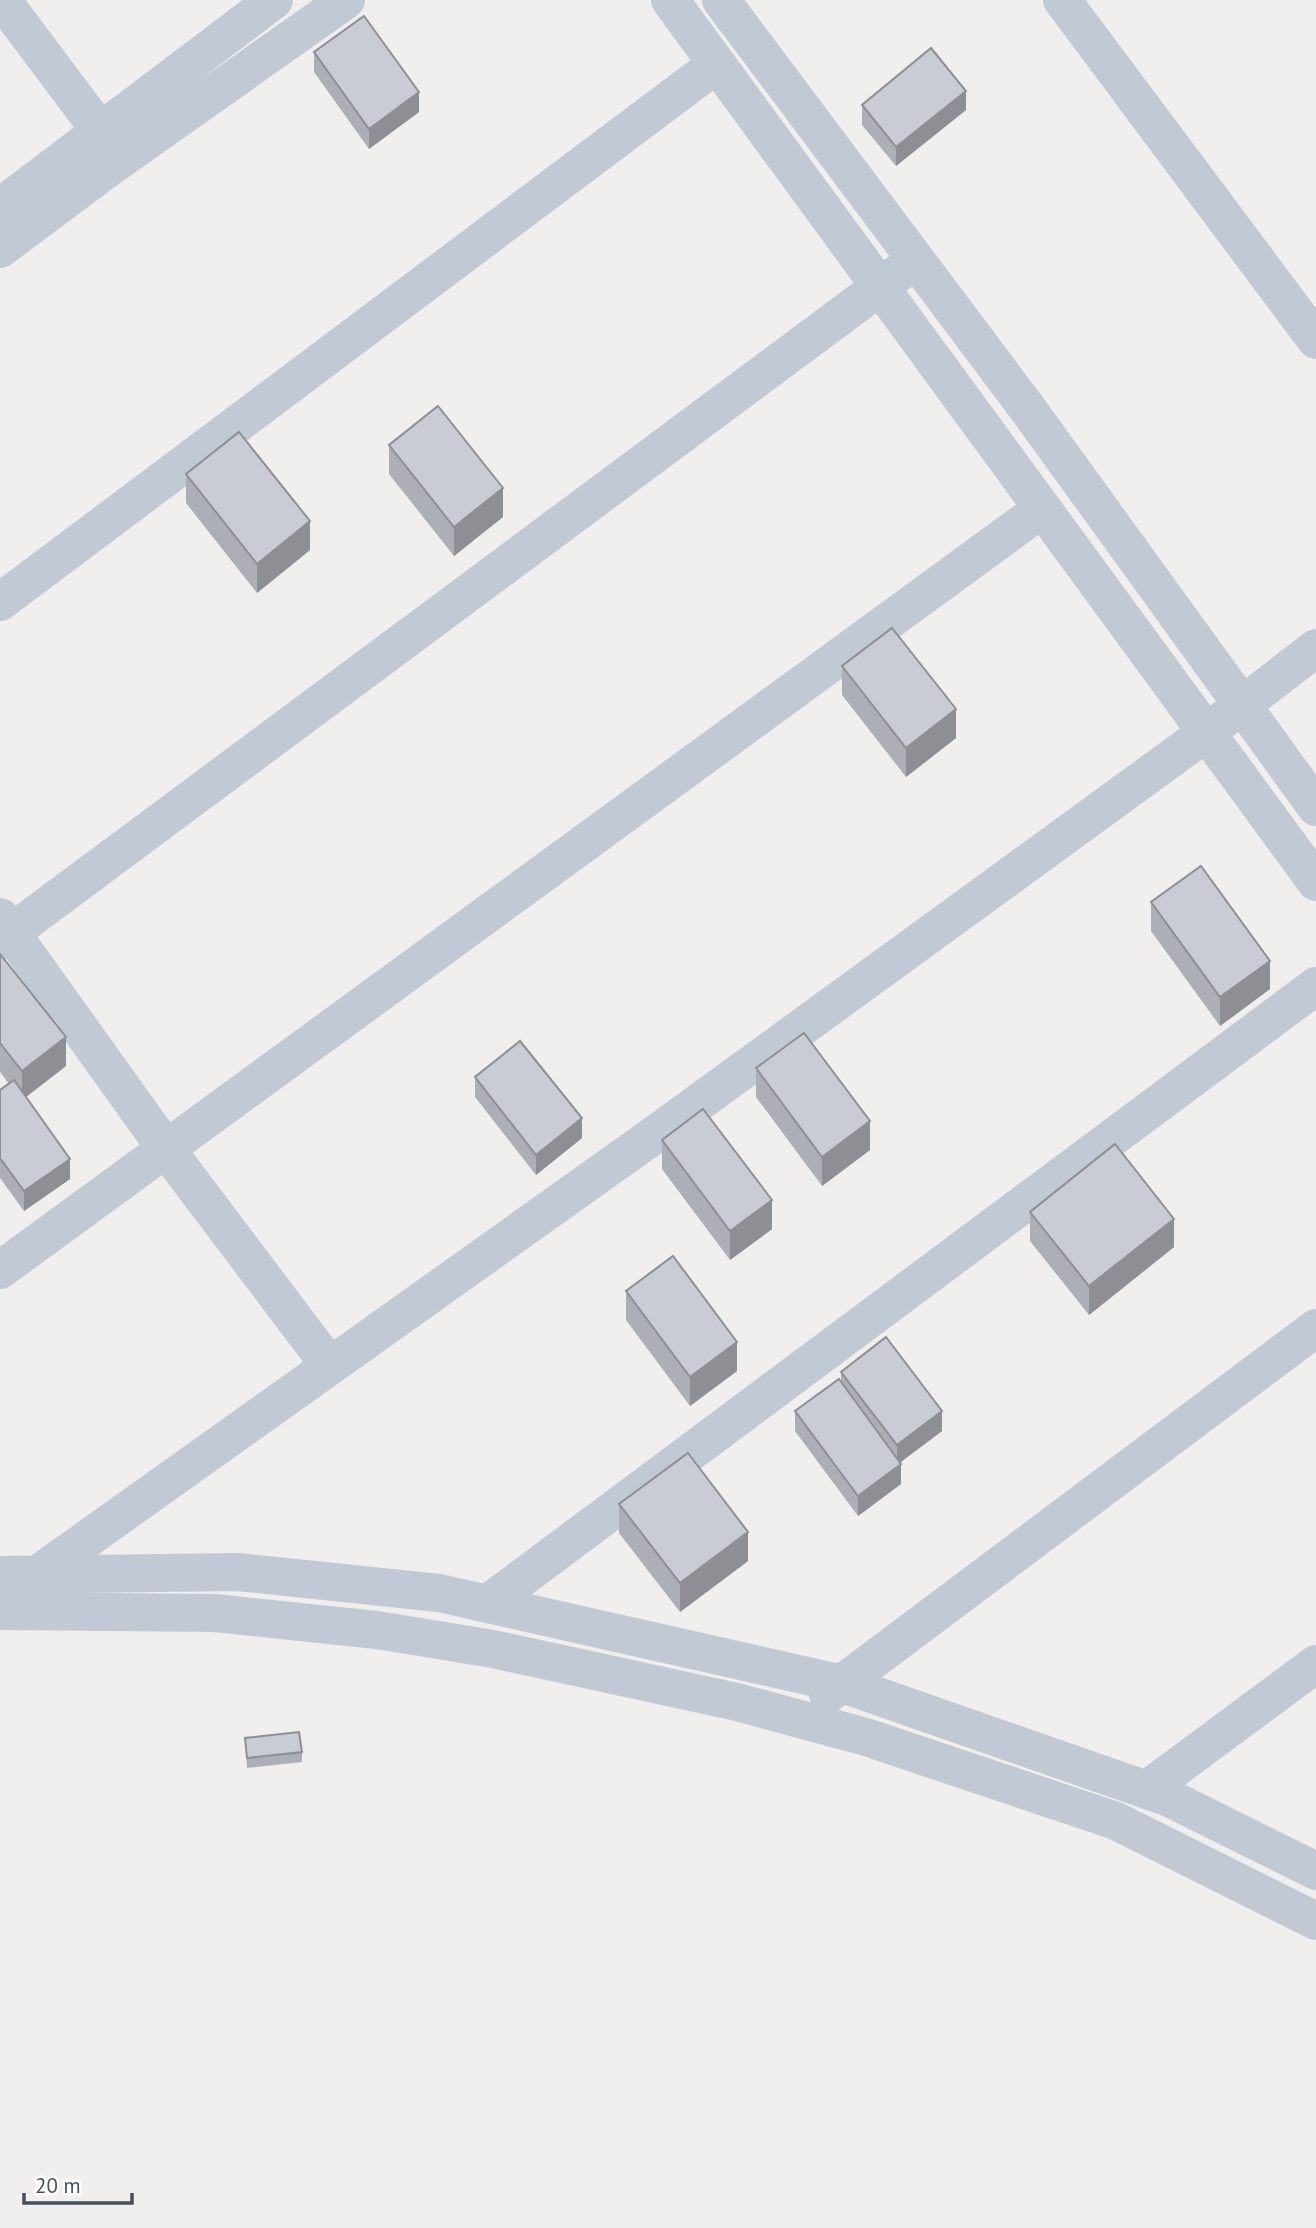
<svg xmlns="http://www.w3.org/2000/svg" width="1316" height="2228" font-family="'PT Sans',sans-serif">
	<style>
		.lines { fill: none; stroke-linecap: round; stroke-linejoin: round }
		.minor { stroke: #c0c9d4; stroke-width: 38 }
		.wall { fill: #adafb6 }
		.shaded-wall { fill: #8d8f94 }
		.building { fill: #c9ccd4; stroke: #8d8f94; stroke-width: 2 }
	</style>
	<rect width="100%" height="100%" fill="#f1eeee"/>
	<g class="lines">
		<!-- minor -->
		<path class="minor" d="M2,0L116,152
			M670,0L1316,882
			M721,0L1027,408L1316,807
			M1062,0L1316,340
			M0,207L274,0
			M0,249L107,169L346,0
			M0,602L717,64
			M0,917L166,1149L330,1366
			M0,941L916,260
			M0,1270L1042,509
			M38,1574L650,1138L1206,733L1316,648
			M0,1575L238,1572L439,1593L843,1684L1167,1797L1316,1871
			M487,1604L1316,986
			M0,1611L215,1613L377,1630L493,1649L737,1702L866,1737L1116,1821L1316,1921
			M828,1694L1316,1328
			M1146,1790L1316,1664"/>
	</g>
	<!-- wall -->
	<path class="wall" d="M314,52L419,112L369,149L314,72Z
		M862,105L966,110L896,166L862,125Z
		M389,445L503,517L454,556L389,474Z
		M186,474L310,550L257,593L186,503Z
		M842,666L956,738L906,777L842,695Z
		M1151,902L1270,989L1220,1026L1151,931Z
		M0,954L66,1066L26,1097L70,1179L24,1211L0,1178V1090L9,1084L0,1072Z
		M756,1068L870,1150L822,1186L756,1097Z
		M475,1077L582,1138L536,1175L475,1097Z
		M662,1140L772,1229L730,1260L662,1169Z
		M1030,1212L1174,1247L1089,1315L1030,1241Z
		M626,1291L737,1371L690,1406L626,1320Z
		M841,1372L942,1431L900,1462L901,1484L858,1516L795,1431V1411L841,1382Z
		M619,1504L748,1561L680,1612L619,1533Z
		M245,1738L302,1752V1762L247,1768Z"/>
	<!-- shaded-wall -->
	<path class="shaded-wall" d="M966,91V110L896,166V147Z
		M419,92V112L369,149V129Z
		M503,488V517L454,556V527Z
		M310,521V550L257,593V564Z
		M956,709V738L906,777V748Z
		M1270,961V989L1220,1026V997Z
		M66,1037V1066L22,1100V1071Z
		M582,1118V1138L536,1175V1155Z
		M870,1121V1150L822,1186V1157Z
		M70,1159V1179L24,1211V1191Z
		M772,1200V1229L730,1260V1231Z
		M1174,1219V1247L1089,1315V1286Z
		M737,1342V1371L690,1406V1377Z
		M942,1411V1431L897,1465V1445Z
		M901,1464V1484L858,1516V1496Z
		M748,1532V1561L680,1612V1583Z"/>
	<!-- building -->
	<path class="building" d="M364,16L419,92L369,129L314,52Z
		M931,48L966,91L896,147L862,105Z
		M438,406L503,488L454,527L389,445Z
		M239,432L310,521L257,564L186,474Z
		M892,628L956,709L906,748L842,666Z
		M1201,866L1270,961L1220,997L1151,902Z
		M0,954L66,1037L22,1071L0,1043Z
		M804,1033L870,1121L822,1157L756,1068Z
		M520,1041L582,1118L536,1155L475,1077Z
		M14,1080L70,1159L24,1191L0,1158V1090Z
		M703,1109L772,1200L730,1231L662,1140Z
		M1115,1144L1174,1219L1089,1286L1030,1212Z
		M673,1256L737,1342L690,1377L626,1291Z
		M886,1337L942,1411L897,1445L841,1372Z
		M839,1379L901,1464L858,1496L795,1411Z
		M688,1453L748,1532L680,1583L619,1504Z
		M299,1732L302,1752L247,1758L245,1738Z"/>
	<!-- scale -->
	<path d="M24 2193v10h108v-10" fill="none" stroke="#45505d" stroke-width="3.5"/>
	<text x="35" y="2193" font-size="21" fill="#45505d" stroke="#ffffff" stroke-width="5" paint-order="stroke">20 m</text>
</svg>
